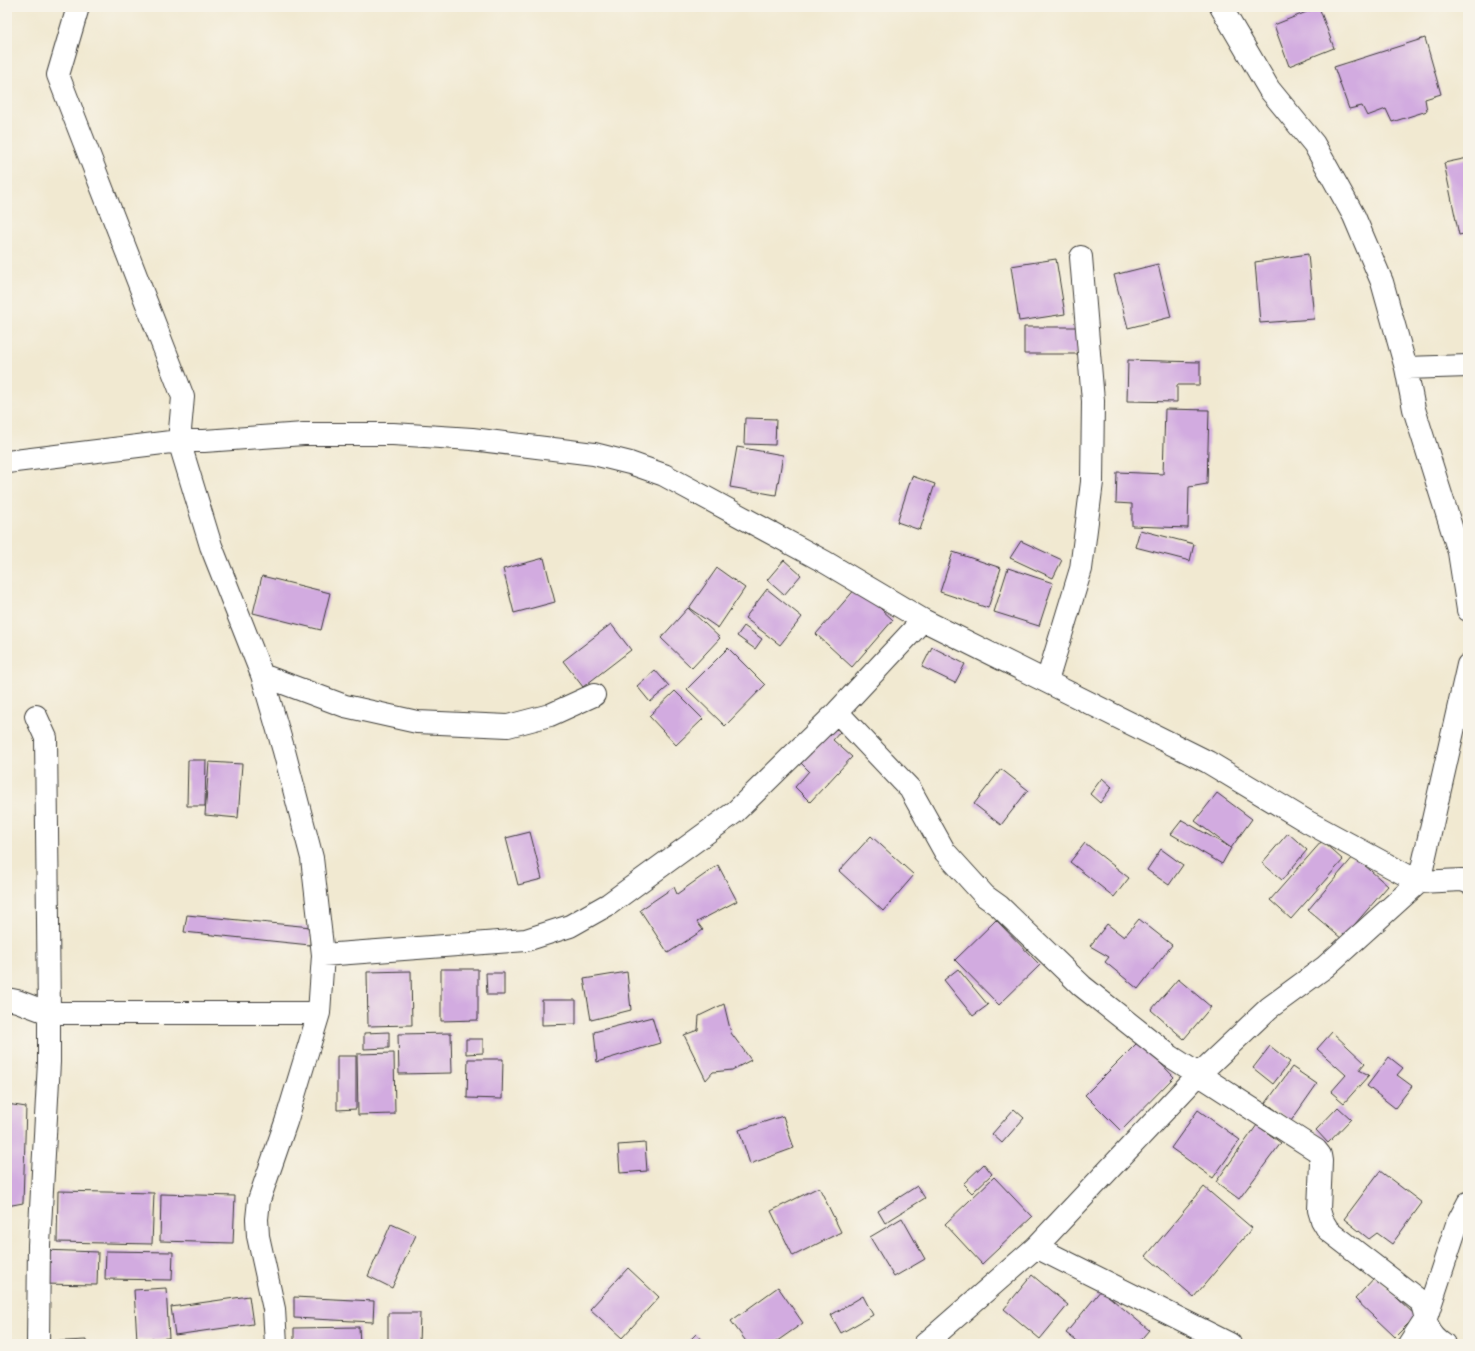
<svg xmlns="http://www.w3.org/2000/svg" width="1475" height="1351" font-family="'Libre Caslon Text',serif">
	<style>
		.building { fill: #d2abe0 }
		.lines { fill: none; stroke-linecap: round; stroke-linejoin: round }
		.street-casing { stroke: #3c3b37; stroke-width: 24 }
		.street { stroke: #fff; stroke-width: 22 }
	</style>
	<rect width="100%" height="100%" fill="#f7f3e8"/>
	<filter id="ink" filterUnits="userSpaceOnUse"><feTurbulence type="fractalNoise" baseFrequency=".025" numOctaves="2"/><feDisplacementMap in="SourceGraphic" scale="8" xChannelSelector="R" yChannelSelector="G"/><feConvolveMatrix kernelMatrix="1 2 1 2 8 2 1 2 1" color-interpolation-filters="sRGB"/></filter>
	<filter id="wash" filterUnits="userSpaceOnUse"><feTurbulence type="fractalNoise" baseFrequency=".012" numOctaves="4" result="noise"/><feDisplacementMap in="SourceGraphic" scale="16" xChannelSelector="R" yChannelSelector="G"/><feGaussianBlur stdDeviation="0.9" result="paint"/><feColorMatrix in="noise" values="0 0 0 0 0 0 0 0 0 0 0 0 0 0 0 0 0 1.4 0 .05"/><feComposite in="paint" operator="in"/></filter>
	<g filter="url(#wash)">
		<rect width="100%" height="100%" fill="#f1e9d1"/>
		<g id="blocks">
			<!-- building -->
			<path class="building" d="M1319,7L1334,48L1289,66L1274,25Z
				M1425,38L1441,94L1425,99L1427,111L1392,122L1386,109L1367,116L1362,106L1349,109L1334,67Z
				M1468,158V233L1459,235L1444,163Z
				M1308,254L1314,319L1260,323L1255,262Z
				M1056,259L1065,314L1019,321L1011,266Z
				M1158,264L1171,317L1128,328L1114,275Z
				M1024,327H1078V354H1024Z
				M1128,360L1200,362V385H1177V402L1127,401Z
				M1165,409L1209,410L1207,484L1189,487L1188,528L1132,526V504L1116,503L1117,472L1163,474Z
				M745,418L776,419L775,445L744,444Z
				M737,447L783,455L776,495L730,487Z
				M912,476L935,484L920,530L897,522Z
				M1140,530L1194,544L1190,561L1135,547Z
				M1021,541L1062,560L1053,578L1010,558Z
				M953,552L1001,568L988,608L940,592Z
				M544,558L555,602L514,613L503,569Z
				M784,560L801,575L784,595L767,580Z
				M717,568L745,588L718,628L689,608Z
				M1008,568L1053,583L1039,626L994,612Z
				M262,576L330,593L321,630L253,613Z
				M857,587L893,620L852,667L816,634Z
				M767,589L802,617L780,645L745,618Z
				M688,608L720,638L692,668L661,638Z
				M611,624L631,650L583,687L563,661Z
				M744,626L762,639L755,649L737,636Z
				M932,647L965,664L955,683L922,667Z
				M728,648L765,685L725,726L687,689Z
				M655,670L669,686L650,702L637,686Z
				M675,691L703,719L676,745L649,716Z
				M830,722L840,732L833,740L852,757L810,802L795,787L809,771L796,758Z
				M188,760H206L205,806H187Z
				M209,762L242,764L238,818L205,815Z
				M1001,769L1028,790L1001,825L974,804Z
				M1102,778L1112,787L1100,803L1090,794Z
				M1217,793L1252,819L1231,848L1195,821Z
				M1182,820L1231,848L1222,864L1171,834Z
				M530,832L542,879L518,885L506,838Z
				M1288,833L1307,850L1282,880L1262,863Z
				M871,836L914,875L883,911L839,871Z
				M1322,841L1343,860L1291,919L1270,900Z
				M1085,843L1129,878L1114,897L1070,862Z
				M1161,849L1183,865L1169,885L1147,870Z
				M1354,856L1388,886L1342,939L1308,910Z
				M718,865L737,901L697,922L703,930L668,953L640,910L674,887L677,894Z
				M187,915L311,927L310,945L184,932Z
				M1139,919L1172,945L1138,989L1105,962L1109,957L1090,946L1107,924L1124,937Z
				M996,920L1040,965L999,1005L955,960Z
				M441,969H478V1020L441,1021Z
				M958,969L988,1005L973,1016L944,980Z
				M411,971L412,1025L368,1026L367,972Z
				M627,972L631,1010L591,1020L584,979Z
				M486,973H504V995H487Z
				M1178,979L1211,1007L1184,1039L1151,1010Z
				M542,1000H576V1024L542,1025Z
				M724,1004L731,1033L751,1060L732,1070L713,1072L706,1080L684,1035L698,1030L699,1016Z
				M652,1017L660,1043L597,1062L594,1032Z
				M389,1032V1048L364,1049V1033Z
				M1332,1032L1365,1063L1359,1070L1369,1075L1344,1103L1331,1092L1346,1075L1317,1049Z
				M451,1033L452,1073L399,1074L398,1034Z
				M466,1039H483V1053L466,1054Z
				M1139,1041L1174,1077L1121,1131L1085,1095Z
				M1270,1046L1290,1062L1273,1084L1253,1068Z
				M394,1053L395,1114L358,1115L357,1054Z
				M337,1056H356V1109L337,1110Z
				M1389,1057L1403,1068L1397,1075L1412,1086L1395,1108L1367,1086Z
				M468,1059H503L502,1099L467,1098Z
				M1292,1067L1317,1084L1291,1121L1266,1103Z
				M7,1104L26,1107L23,1203L7,1206Z
				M1338,1107L1351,1119L1328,1143L1316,1130Z
				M1014,1109L1024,1118L1002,1143L992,1134Z
				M1198,1110L1240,1140L1213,1178L1171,1148Z
				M783,1116L794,1148L750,1164L739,1130Z
				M1257,1125L1281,1143L1239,1199L1216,1182Z
				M645,1143L647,1171L620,1173L618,1145Z
				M984,1164L992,1174L972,1193L963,1184Z
				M1380,1171L1422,1203L1392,1244L1377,1233L1369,1239L1344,1219Z
				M994,1177L1032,1217L982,1264L945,1224Z
				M917,1186L925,1198L885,1223L878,1211Z
				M819,1187L841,1232L793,1256L771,1211Z
				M1204,1187L1252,1228L1194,1297L1146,1256Z
				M58,1191L154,1193L152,1244L57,1242Z
				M161,1194L235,1196L233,1243L160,1241Z
				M902,1218L925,1259L894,1277L870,1237Z
				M391,1224L416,1235L392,1288L368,1276Z
				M43,1250L98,1252L97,1285L42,1284Z
				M106,1251L173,1252L172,1280L105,1279Z
				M628,1268L659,1297L622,1338L590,1309Z
				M1032,1275L1068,1305L1040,1339L1004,1309Z
				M1375,1277L1416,1316L1395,1337L1355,1299Z
				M778,1287L803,1323L773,1344H748L731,1321Z
				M166,1288L169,1338L137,1340L134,1290Z
				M1101,1290L1149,1330L1137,1344H1080L1066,1333Z
				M249,1296L253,1324L175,1335L171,1307Z
				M863,1296L873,1315L841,1333L831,1315Z
				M294,1297L374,1301L373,1322L294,1318Z
				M388,1313H420L419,1344H388Z
				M359,1327L360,1344H294V1328Z
				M696,1334L705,1344H686Z
				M86,1340V1344H45V1342Z"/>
		</g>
	</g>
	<g filter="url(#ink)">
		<use href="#blocks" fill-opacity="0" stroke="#3c3b37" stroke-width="1"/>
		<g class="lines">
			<!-- street casing -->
			<g class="street-casing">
				<path id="street" d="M1221,7L1269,89L1314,144L1354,216L1382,282L1406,368L1414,409L1459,552L1468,610
					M1406,368L1468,366
					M7,462L179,441L183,397L58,75L78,7
					M1468,665L1419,882L1462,880L1468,882
					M262,675L345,706L417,722L508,726L550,715L594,695
					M1047,681L1081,569L1092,482L1093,401L1081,257
					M837,712L910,789L945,852L985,896L999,906L1082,986L1170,1056L1316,1150L1320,1155L1321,1161L1319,1210L1322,1220L1328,1230L1420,1301C1426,1311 1424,1318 1428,1326C1431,1333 1438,1340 1444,1344
					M36,716L46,738L49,1013H319
					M323,955L526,940L570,926L609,904L735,812L837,712L923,620
					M7,999L17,1001L49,1013V1062L39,1245L38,1344
					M1036,1247L1230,1344
					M276,1344L274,1309L258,1236L257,1219L259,1200L286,1122L319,1013L323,955L312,858L284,751L262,675L211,546L179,441H204L304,434H393L472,439L594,454L630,463L664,475L825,562L923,620L1208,762L1308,822L1419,882L1325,967L1269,1008L1198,1075L1036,1247L925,1344
					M1409,1344L1426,1318L1457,1224L1468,1203"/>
			</g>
			<!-- street -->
			<use href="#street" class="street"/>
		</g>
	</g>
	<!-- margin -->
	<rect width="1475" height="1351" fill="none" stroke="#f7f3e8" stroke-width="24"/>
</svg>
